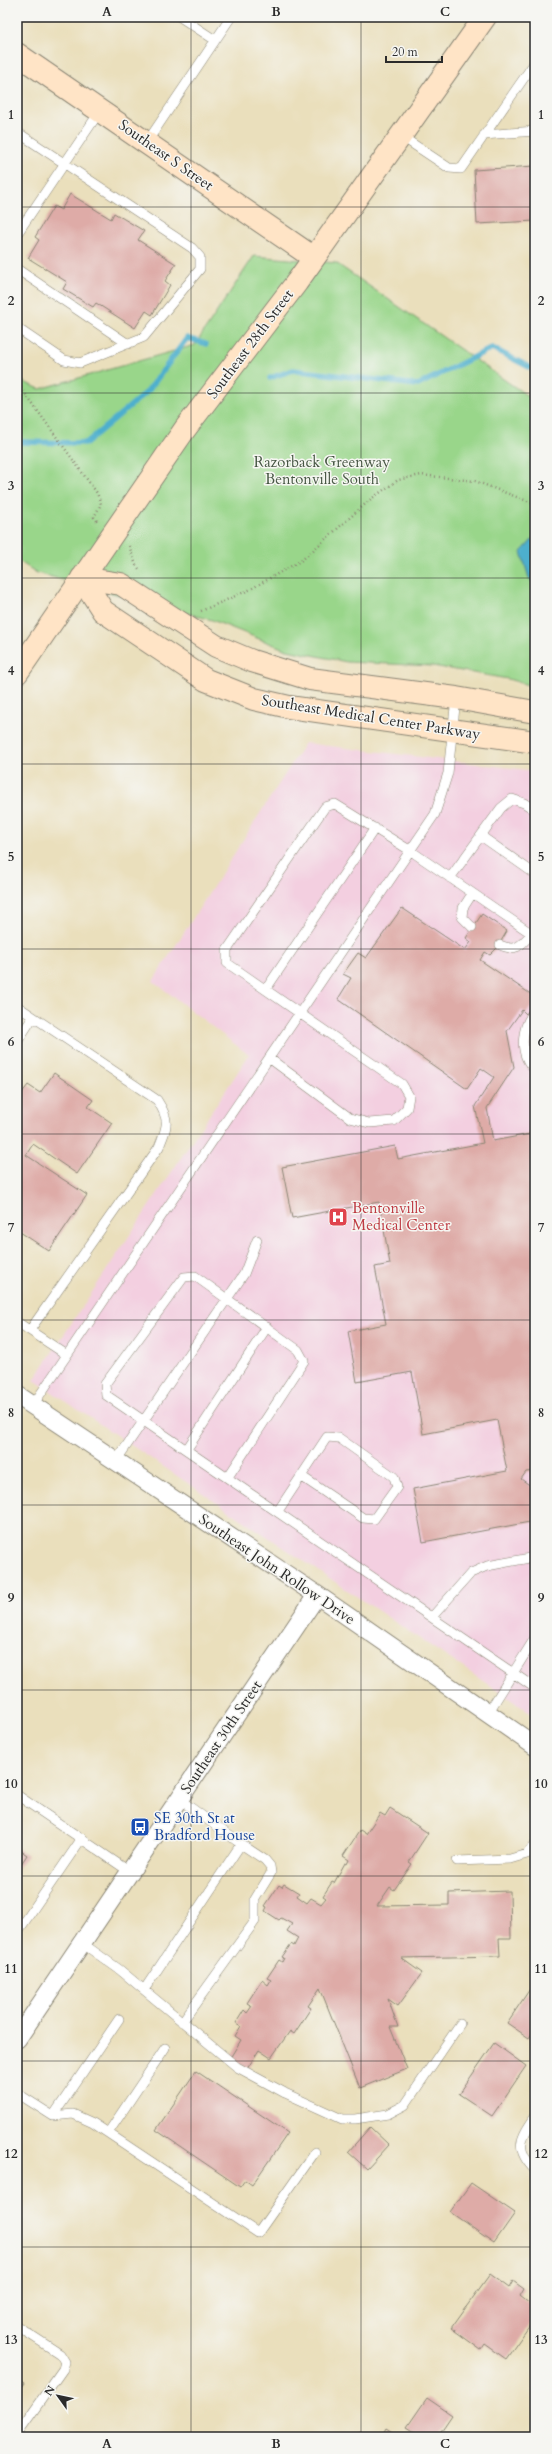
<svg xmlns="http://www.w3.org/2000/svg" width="552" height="2454" font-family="Cardo,serif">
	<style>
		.built { fill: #f3cfe0 }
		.green { fill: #99d68a; stroke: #62805a }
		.water { fill: #4eafcd; stroke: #3c6d7c }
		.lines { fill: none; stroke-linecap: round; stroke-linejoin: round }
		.stream { stroke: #4eafcd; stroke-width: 5.5 }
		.building { fill: #deaba7 }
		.lane-casing { stroke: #8a8574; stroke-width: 10 }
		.street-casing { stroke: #8a8574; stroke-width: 20 }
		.secondary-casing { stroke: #8a8574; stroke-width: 24 }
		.path { stroke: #8a8574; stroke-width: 2.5; stroke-dasharray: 1 3; stroke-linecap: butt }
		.lane { stroke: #fff; stroke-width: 9 }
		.street { stroke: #fff; stroke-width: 18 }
		.secondary { stroke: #ffe4c6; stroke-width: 22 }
		.grid { fill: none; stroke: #2b2b2b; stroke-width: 1; stroke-opacity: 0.55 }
		.labels { text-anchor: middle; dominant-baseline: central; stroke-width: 3; stroke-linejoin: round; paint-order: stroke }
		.street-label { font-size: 15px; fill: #2b2b2b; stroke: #f6f6f2 }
		.park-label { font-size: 15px; fill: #465643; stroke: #f6f6f2 }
		.health-label { font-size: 15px; fill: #be3a42; stroke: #f6f6f2; text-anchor: start }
		.transit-label { font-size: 15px; fill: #164399; stroke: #f6f6f2; text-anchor: start }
		.neatline { fill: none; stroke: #2b2b2b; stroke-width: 1.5 }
		.grid-label { font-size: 13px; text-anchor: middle; font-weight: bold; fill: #2b2b2b }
	</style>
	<rect width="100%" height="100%" fill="#f6f6f2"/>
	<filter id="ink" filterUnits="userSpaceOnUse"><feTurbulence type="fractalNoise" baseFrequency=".025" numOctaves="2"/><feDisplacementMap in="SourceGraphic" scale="8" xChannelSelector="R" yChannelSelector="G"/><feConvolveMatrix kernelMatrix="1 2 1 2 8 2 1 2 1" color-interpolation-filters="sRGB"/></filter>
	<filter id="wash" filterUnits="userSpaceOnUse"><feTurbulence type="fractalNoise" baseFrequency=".012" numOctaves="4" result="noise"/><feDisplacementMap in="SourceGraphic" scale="16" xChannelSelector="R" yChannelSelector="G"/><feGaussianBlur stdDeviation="0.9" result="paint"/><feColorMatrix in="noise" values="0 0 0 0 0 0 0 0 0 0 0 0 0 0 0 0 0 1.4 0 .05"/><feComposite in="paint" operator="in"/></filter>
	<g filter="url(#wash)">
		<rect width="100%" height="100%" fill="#eadfbc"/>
		<!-- built -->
		<path class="built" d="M305,743L535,771V1716L34,1380L249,1055L153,981Z"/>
		<!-- green -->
		<path class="green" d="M254,256L336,263L535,401V687L508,679L433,666L347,662L287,650L212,620L37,573L17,560V379L40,389L195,345Z"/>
		<!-- water -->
		<path class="water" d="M535,537V585L529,578L521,552Z"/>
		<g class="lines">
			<!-- stream -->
			<path class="stream" d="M270,378L293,370L418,385L492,348L535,370
				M17,442L86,443L148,391L187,338L206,344"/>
		</g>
		<g id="blocks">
			<!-- building -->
			<path class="building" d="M535,166V221L477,224L474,170Z
				M70,194L111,219L114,213L144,231L138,240L176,264L165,281L170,285L152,315L146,311L135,328L96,303L93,307L63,289L67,282L28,258L39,240L35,237L54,206L61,210Z
				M402,908L465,950L471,942L466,938L482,914L507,931L497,948L490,955L485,952L480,960L535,997V1002L526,1014L522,1010L507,1031L514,1067L487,1108L493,1141L535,1133V1471L526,1472L521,1479L535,1489V1521L423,1542L413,1489L507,1471L497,1420L423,1434L412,1372L357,1382L348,1331L386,1324L375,1267L390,1264L379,1202L292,1218L282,1167L395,1146L398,1159L483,1143L475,1106L494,1077L481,1068L467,1089L338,999L351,978L343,974L358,953L366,958Z
				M54,1073L93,1100L88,1107L112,1123L77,1174L33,1144L26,1155L87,1195L49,1251L17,1230V1099L28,1085L40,1093Z
				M390,1808L428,1833L409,1862L412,1864L394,1890L390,1887L377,1906L449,1905V1893L510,1891L511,1938H499L500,1956L401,1958L422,1973L398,2006L388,1999L398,2027H390L407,2069L360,2088L320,1988L308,2006L311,2008L294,2034L290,2031L271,2058L259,2050L247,2069L230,2058L241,2040L235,2036L241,2026L236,2023L244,2010L247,2013L252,2006L247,2003L262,1980L268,1985L271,1980L267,1978L279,1960L282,1962L284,1958L282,1957L291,1944L294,1946L298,1938L287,1931L292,1924L281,1918L279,1920L265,1911L267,1907L265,1906L279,1885L282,1887L284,1884L299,1893L297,1896L307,1903L311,1898L321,1904L326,1898L323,1896L332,1882L334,1883L345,1863L347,1864L349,1860L343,1856L360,1830L366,1834L380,1813L385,1816Z
				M17,1848L27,1855L17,1870Z
				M534,1983L535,2029L529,2038L507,2023Z
				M494,2043L526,2066L492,2116L459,2094Z
				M196,2071L288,2133L252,2185L245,2180L240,2187L156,2130Z
				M370,2127L389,2145L367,2169L348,2152Z
				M471,2183L515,2213L494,2243L450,2212Z
				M490,2274L509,2288L513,2281L524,2289L520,2296L535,2308V2318L506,2359L485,2344L481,2350L451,2328Z
				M17,2378L24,2383L17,2393Z
				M427,2398L452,2415L437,2437H423L407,2427Z
				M387,2428L401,2437H382Z
				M359,2431L368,2437H355Z"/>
		</g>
	</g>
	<g filter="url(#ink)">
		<use href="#blocks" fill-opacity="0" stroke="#8a8574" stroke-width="1"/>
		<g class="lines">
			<!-- lane casing -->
			<g class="lane-casing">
				<path id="lane" d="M180,17L215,40
					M17,132L192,248L200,257V269L144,337L80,363L64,360L17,328
					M484,135L535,131
					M401,136L449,168L461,169L535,62
					M147,142L231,17
					M17,234L100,111
					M17,269L128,344
					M481,836L535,874
					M450,878L501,808L512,799L524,803L535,810
					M472,894L463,908L462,917L472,927
					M500,945C515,952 521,946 531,934
					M266,989L375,828
					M17,1006L157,1100C170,1120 168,1125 159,1147L30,1330
					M535,1011C521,1027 518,1054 535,1070
					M17,1042L33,1017
					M269,1058L350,1118L369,1123L394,1121L407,1108L409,1096L402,1084L227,963V950L325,807L335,804L411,851L535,936
					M17,1322L67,1355
					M33,1405L435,814L448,773L456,698
					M187,1449L267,1327
					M116,1461L244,1274L257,1240
					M228,1477L304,1361L298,1350L195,1276L184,1277L105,1384L106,1395L535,1688
					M278,1511L327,1437L339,1438L394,1477L397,1487L374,1519L363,1518L301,1476
					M432,1617L471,1573L487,1566L535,1557
					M488,1713L535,1638
					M17,1795L130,1872
					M457,1861L510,1859L527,1854L535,1844
					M17,1933L82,1838
					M82,1943L120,1970L237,2067L285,2093L342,2119H355L388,2114L405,2105L460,2024
					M144,1990L241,1844L179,1799
					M182,2022L255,1921V1899L271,1873L270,1866L265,1860L241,1844
					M17,2093L53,2116L73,2114L93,2123L258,2233L315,2152
					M53,2116L119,2019
					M535,2117C520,2139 514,2149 535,2170
					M108,2133L165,2048
					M17,2326L60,2354L65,2362L63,2369L17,2434"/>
			</g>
			<!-- street casing -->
			<g class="street-casing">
				<path id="street" d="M17,1395L317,1595L535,1746
					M17,2039L317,1595"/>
			</g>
			<!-- secondary casing -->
			<g class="secondary-casing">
				<path id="secondary" d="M17,54L314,258
					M82,578L103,611L206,680L254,699L289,707L535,742
					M82,578L121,584L216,646L252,661L310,679L456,698L535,712
					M17,673L185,429L297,282L485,17"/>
			</g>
			<!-- path -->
			<path class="path" d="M17,387L21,388L97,493L101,504L94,517L97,521
				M129,546L136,565L140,570
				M201,611L249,590L302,560L371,499L398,480L421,475L475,481L535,504"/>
			<!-- lane -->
			<use href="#lane" class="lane"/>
			<!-- street -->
			<use href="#street" class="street"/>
			<!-- secondary -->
			<use href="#secondary" class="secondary"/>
		</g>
	</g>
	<!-- grid -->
	<path class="grid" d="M191,17V2437M361,17V2437M17,207H535M17,393H535M17,578H535M17,764H535M17,949H535M17,1134H535M17,1320H535M17,1505H535M17,1690H535M17,1876H535M17,2061H535M17,2247H535"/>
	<!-- icons -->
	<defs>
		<g id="hospital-square" transform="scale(1)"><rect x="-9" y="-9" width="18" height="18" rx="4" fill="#e0444e" stroke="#f6f6f2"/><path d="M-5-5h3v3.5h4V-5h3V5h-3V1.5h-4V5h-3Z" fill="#fff"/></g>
		<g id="bus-square" transform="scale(1)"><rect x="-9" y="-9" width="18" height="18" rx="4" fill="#1a4fb4" stroke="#f6f6f2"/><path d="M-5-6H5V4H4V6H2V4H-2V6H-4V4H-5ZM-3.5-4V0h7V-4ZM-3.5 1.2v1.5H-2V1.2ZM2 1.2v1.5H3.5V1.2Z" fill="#fff"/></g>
	</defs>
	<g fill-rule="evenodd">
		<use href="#hospital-square" x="338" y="1217"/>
		<use href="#bus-square" x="140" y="1827"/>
	</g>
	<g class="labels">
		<!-- street labels -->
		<g class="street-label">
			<text transform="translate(166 155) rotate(35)">Southeast S Street</text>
			<text transform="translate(250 344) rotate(-53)">Southeast 28th Street</text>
			<text transform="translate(371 717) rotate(9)">Southeast Medical Center Parkway</text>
			<text transform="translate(277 1569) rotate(34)">Southeast John Rollow Drive</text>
			<text transform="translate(221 1737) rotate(-56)">Southeast 30th Street</text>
		</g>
		<!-- park labels -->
		<g class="park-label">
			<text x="322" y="462">Razorback Greenway<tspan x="322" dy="17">Bentonville South</tspan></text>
		</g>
		<!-- health labels -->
		<g class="health-label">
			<text x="352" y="1208">Bentonville<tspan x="352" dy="17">Medical Center</tspan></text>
		</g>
		<!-- transit labels -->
		<g class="transit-label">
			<text x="154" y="1818">SE 30th St at<tspan x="154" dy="17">Bradford House</tspan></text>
		</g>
	</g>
	<!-- margin -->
	<rect width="552" height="2454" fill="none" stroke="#f6f6f2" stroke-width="44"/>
	<!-- north arrow -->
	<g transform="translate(58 2396) rotate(303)" stroke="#f6f6f2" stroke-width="3" paint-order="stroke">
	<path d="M0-3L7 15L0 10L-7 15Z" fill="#2b2b2b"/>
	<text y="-6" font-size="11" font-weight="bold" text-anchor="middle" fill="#2b2b2b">N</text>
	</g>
	<!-- scale -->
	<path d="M386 56v6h56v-6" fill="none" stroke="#2b2b2b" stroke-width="2"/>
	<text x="392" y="56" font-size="12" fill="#2b2b2b" stroke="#f6f6f2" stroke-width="3" paint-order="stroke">20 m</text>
	<rect x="22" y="22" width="508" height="2410" class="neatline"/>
	<g class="grid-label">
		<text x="107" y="16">A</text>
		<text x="276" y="16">B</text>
		<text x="445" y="16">C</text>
		<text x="11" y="119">1</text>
		<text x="541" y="119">1</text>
		<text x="11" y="305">2</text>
		<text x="541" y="305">2</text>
		<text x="11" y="490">3</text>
		<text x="541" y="490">3</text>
		<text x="11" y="675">4</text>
		<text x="541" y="675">4</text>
		<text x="11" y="861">5</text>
		<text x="541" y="861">5</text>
		<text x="11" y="1046">6</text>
		<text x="541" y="1046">6</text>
		<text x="11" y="1232">7</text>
		<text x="541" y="1232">7</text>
		<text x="11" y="1417">8</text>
		<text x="541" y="1417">8</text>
		<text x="11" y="1602">9</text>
		<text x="541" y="1602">9</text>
		<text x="11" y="1788">10</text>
		<text x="541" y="1788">10</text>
		<text x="11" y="1973">11</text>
		<text x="541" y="1973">11</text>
		<text x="11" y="2158">12</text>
		<text x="541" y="2158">12</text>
		<text x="11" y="2344">13</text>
		<text x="541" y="2344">13</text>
		<text x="107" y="2448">A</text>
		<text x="276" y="2448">B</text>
		<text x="445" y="2448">C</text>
	</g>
</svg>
